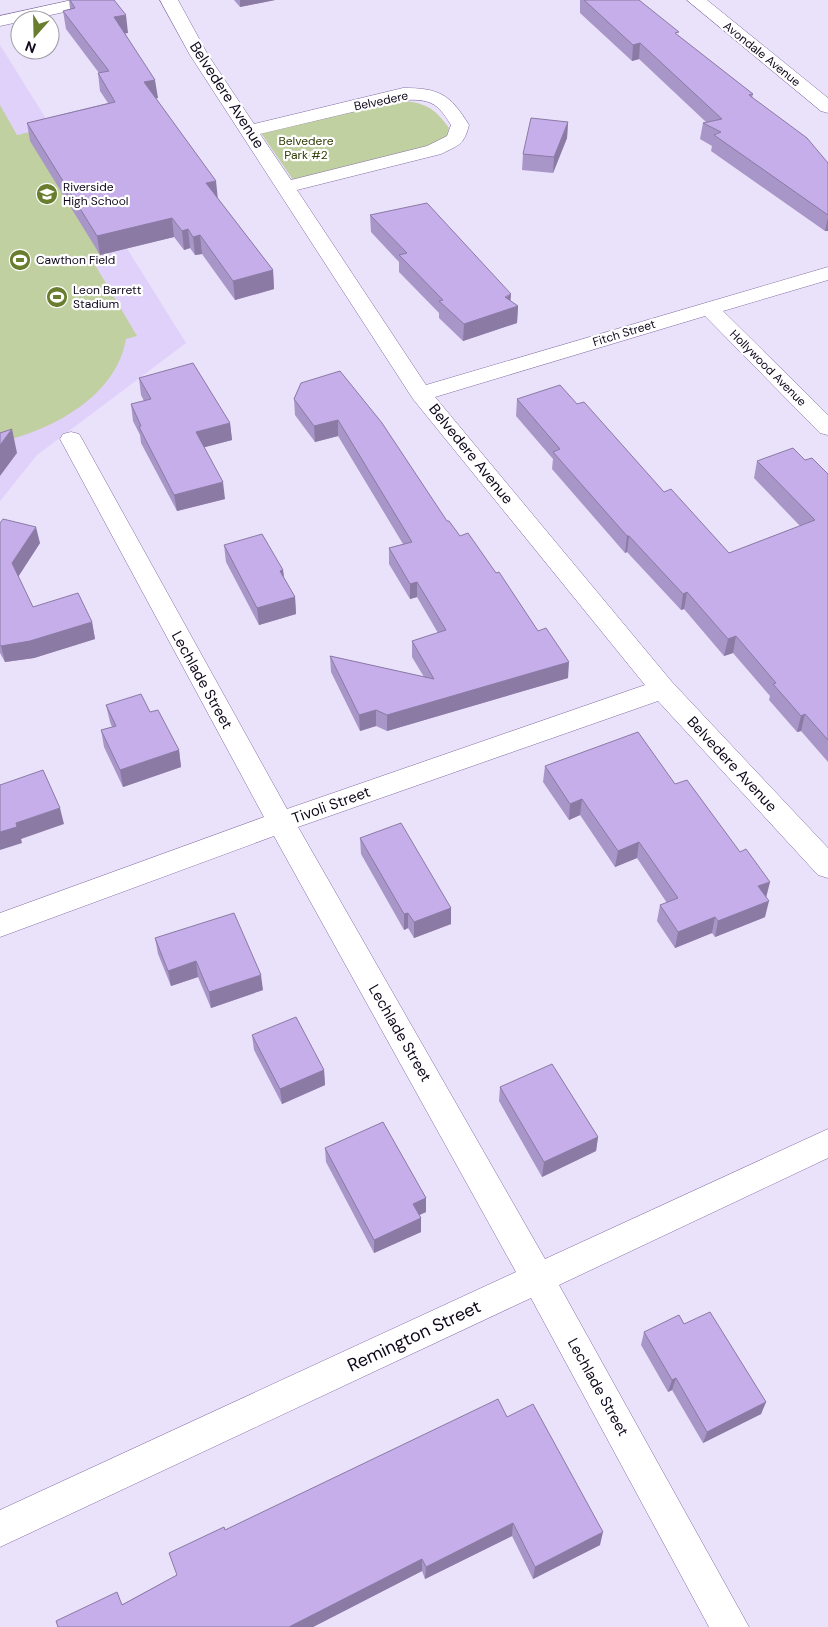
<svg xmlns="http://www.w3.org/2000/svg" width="828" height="1627" font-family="'DM Sans',sans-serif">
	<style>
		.built { fill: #e0d1fa }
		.green { fill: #c1d0a1 }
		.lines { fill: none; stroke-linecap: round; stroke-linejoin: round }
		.minor-casing { stroke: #826ba3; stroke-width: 1 }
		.minor { fill: #fff; fill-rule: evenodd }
		.wall { fill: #a996c9 }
		.shaded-wall { fill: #8a7aa4 }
		.building { fill: #c5aeea; stroke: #8a7aa4 }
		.labels { text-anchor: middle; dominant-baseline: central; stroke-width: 4.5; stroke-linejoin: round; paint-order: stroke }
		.far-street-label { font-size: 12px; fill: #0f071b; stroke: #fff }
		.far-park-label { font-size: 12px; fill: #2f3c05; stroke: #fff }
		.far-poi-label { font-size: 12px; fill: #0f071b; stroke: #fff; text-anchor: start }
		.street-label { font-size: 15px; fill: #0f071b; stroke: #fff }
		.near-street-label { font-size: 18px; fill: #0f071b; stroke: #fff }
	</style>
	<rect width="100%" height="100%" fill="#eae1fa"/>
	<!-- built -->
	<path class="built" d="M0,45L186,343L37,455L0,501Z"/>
	<!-- green -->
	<path class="green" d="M399,100C425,103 434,107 449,128L446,139L415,151L293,180L259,130Z
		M0,105L17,135L52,127L128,248L91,258L137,336L126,339C116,397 52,430 0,442Z"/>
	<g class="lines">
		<!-- minor casing -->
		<g class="minor-casing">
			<path id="minor" d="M72,0H104L101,4L0,26V16Z
				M160,0H178L208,55L254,124L403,88C439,88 450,94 469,125C464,145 459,145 441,154L297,190L426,385L828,267V280L723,311L828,415V435L820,433L705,316L435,397L672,682L828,848V878L818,875L658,701L298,827L545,1259L828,1129V1158L559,1285L749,1627H709L531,1298L0,1547V1510L516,1272L274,836L0,937V913L264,817L60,439L63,434L71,432L79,434L82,439L287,809L645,685L413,399L190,55ZM403,100C430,99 437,102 451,125L447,136L427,146L291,180L260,134Z
				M687,0H707L828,98V113L821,111Z"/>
		</g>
		<!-- minor -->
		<use href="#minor" class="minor"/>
	</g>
	<!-- wall -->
	<path class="wall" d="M69,0H114L128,33H125L158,98H156L217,198L273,270L274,289L235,300L202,254L195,255L190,248L184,250L174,237L100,255L30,141L27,123L108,103L100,91L98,73H99L66,29L63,11L70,9Z
		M234,0H275L240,7Z
		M580,0H639L678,36L753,94L752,98L828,163V231H825L711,151L712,146L700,139L703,123L706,122L639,59L632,61L580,13Z
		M568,122L567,138L553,173L522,170L523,154Z
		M370,215L518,306L517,323L463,341L439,318V313L399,272V262L371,232Z
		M139,378L230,423L232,440L204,447L225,499L177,511L141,443L140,435L133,421L131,404L144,401L141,395Z
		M301,383L447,521L460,536L568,678L387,731L376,726L360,731L331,672L330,656L424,677L412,657V641L438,633L417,597L410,599L389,564V548L403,544L338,436L315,442L295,415L294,399Z
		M517,399L577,404L664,492L729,553L800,526L754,478L757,461L805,460L828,474V762L801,731L797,732L769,700L770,696L733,653L724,656L684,609L681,610L627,552L625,553L552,469L553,459L516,416Z
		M0,523L40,543L18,577L33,607L92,622L95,639L34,658L5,662L0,653Z
		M224,545L283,570L284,578L295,597L296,614L259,625L226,562Z
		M106,705L150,712L179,750L181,767L123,787L104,747L101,730L112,727L110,722Z
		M545,766L675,784L766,897L765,917L715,937L712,933L675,948L657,921L660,905L667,903L637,858L615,867L580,815L569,820L543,782Z
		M360,838L451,908V924L414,938L408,928L404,930L361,854Z
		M155,938L263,990L211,1008L198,977L171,986L158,954Z
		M252,1035L324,1070L325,1085L282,1104L254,1050Z
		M500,1087L598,1137L596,1151L542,1177L499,1101Z
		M325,1148L426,1198V1212L419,1215L421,1218V1232L374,1253L326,1162Z
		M684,1324L766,1402L761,1414L703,1443L672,1390L668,1392L641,1345L644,1332Z
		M507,1417L600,1545L533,1579L512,1536L425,1579L422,1571L313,1627H58L123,1604L177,1575L225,1530Z"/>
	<!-- shaded-wall -->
	<path class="shaded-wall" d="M240,0H275L240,7Z
		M126,15L128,33L117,35L114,17Z
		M640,43L639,59L632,61L633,45Z
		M155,80L158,98L147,100L144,82Z
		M568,122L567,138L553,173L554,157Z
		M216,181L218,200L206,183Z
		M828,217V231H825Z
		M172,218L174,237L100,255L97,236Z
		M188,229L190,248L184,250L182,231Z
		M200,235L202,254L195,255L193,237Z
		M273,270L274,289L235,300L233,281Z
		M511,294L510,309L518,306L517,323L463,341L464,324Z
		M338,420V436L315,442L314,426Z
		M230,423L232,440L198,449L196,432Z
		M12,429L17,453L0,476V445Z
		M223,482L225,499L177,511L174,495Z
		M36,527L40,543L16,580L12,563Z
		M627,536H629L627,552L625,553Z
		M283,570L285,587L280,571Z
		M417,582V597L410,599V584Z
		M687,592L684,609L681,610L683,594Z
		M295,597L296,614L259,625L257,608Z
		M92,622L95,639L34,658L5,662L1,646Z
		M736,636L733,653L724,656L728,639Z
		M569,662L568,678L387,731V715Z
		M376,710V726L360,731L359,715Z
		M805,714L801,731L797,732L801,716Z
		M179,750L181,767L123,787L120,770Z
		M582,799L580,815L569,820L570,804Z
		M60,808L64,824L21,839L22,843L0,850V832L16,823Z
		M639,842L637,858L615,867L618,851Z
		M770,882L766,898L758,886Z
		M769,901L765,917L715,937L718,921Z
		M451,908V924L414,938V922Z
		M408,913V928L404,930V914Z
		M715,917L712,933L675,948L678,932Z
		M196,961L198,977L171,986L168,971Z
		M261,975L263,990L211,1008L209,992Z
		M324,1070L325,1085L282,1104L280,1089Z
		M598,1137L596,1151L542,1177L544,1162Z
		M426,1198V1212L413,1218V1204Z
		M421,1218V1232L374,1253V1240Z
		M676,1378L672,1390L668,1392L672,1380Z
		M766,1402L761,1414L703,1443L707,1432Z
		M513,1523L512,1536L425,1579L426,1567Z
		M603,1532L600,1545L533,1579L535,1567Z
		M422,1559V1571L313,1627H289Z"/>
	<!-- building -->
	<path class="building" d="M70,0H114L126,15L114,17L155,80L144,82L216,181L206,183L273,270L233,281L200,235L193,237L188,229L182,231L172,218L97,236L27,123L115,102L98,73L109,71L63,11L75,8Z
		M584,0H639L679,32L675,33L753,94L749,95L807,138L828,163V215L714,135L721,132L703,123L722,119L640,43L633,45Z
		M531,118L568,122L554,157L523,154Z
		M427,203L511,294L505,297L518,306L464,324L439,301L443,300L399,255L407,253L370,215Z
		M193,363L230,423L196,432L223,482L174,495L139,427L141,426L131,404L151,399L139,378Z
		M340,371L382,423L447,521H449L460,536L468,533L496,573L499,572L538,631L546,628L569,662L387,715L376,710L359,715L330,656L434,679L412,641L446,630L417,582L410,584L389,548L412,542L338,420L314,426L294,399L301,383Z
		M560,385L577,404L584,402L664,492L671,489L729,553L815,520L757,461L793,448L805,460L812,458L828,474V740L805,714L801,716L773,684L776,683L736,636L728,639L687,592L683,594L629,536H627L553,452L560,449L517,399Z
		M12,429L0,445V433Z
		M3,519L36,527L12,563L33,607L78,593L92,622L30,641L1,646L0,645V523Z
		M262,534L283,570L280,571L295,597L257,608L224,545Z
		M141,694L150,712L158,710L179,750L120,770L101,730L116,726L106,705Z
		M638,732L675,784L687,780L740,852L746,849L770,882L758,886L769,901L718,921L715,917L678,932L660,905L678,898L639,842L618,851L582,799L570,804L545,766Z
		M43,770L60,808L16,823L17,827L0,832V785Z
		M401,823L451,908L414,922L408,913L404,914L360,838Z
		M234,913L261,975L209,992L196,961L168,971L155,938Z
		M296,1017L324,1070L280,1089L252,1035Z
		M552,1064L598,1137L544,1162L500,1087Z
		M383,1122L426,1198L413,1204L421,1218L374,1240L325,1148Z
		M710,1312L766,1402L707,1432L676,1378L672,1380L644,1332L679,1315L684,1324Z
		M498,1399L507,1417L533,1404L603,1532L535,1567L513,1523L426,1567L422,1559L289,1627H58L56,1621L117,1592L122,1605L177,1575L169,1553L224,1527L225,1530Z"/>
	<!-- icons -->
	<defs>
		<g id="school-disc" transform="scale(1.125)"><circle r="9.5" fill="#687d2e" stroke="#fff"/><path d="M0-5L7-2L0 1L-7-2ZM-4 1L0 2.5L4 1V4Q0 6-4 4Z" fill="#fff"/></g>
		<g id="stadium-disc" transform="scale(1.125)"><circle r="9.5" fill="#687d2e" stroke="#fff"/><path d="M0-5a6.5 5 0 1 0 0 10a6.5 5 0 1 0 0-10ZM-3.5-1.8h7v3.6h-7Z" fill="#fff"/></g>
	</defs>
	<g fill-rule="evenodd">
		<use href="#school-disc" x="47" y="194"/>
		<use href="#stadium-disc" x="20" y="260"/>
		<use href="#stadium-disc" x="57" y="297"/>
	</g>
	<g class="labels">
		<!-- far-street labels -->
		<g class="far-street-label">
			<text transform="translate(762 54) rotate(39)">Avondale Avenue</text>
			<text transform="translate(381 101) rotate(-12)">Belvedere</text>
			<text transform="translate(624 333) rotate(-17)">Fitch Street</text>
			<text transform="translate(768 368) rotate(45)">Hollywood Avenue</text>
		</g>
		<!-- far-park labels -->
		<g class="far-park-label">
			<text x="306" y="141">Belvedere<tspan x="306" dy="14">Park #2</tspan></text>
		</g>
		<!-- far-poi labels -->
		<g class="far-poi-label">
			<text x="63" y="187">Riverside<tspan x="63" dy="14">High School</tspan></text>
			<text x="36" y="260">Cawthon Field</text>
			<text x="73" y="290">Leon Barrett<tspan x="73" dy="14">Stadium</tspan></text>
		</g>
		<!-- street labels -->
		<g class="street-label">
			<text transform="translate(227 95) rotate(57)">Belvedere Avenue</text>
			<text transform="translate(471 454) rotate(51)">Belvedere Avenue</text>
			<text transform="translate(202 680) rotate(61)">Lechlade Street</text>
			<text transform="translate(732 764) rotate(47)">Belvedere Avenue</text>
			<text transform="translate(331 805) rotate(-20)">Tivoli Street</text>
			<text transform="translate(400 1033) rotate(60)">Lechlade Street</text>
			<text transform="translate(598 1387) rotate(61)">Lechlade Street</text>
		</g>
		<!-- near-street labels -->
		<g class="near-street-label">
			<text transform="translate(414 1336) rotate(-25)">Remington Street</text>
		</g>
	</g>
	<!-- north arrow -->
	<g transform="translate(35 35) rotate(200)"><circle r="24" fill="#ffffff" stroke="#9f9ca4"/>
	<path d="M0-4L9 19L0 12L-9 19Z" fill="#687d2e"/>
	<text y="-8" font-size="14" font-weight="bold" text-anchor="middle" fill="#0f071b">N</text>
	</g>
</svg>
